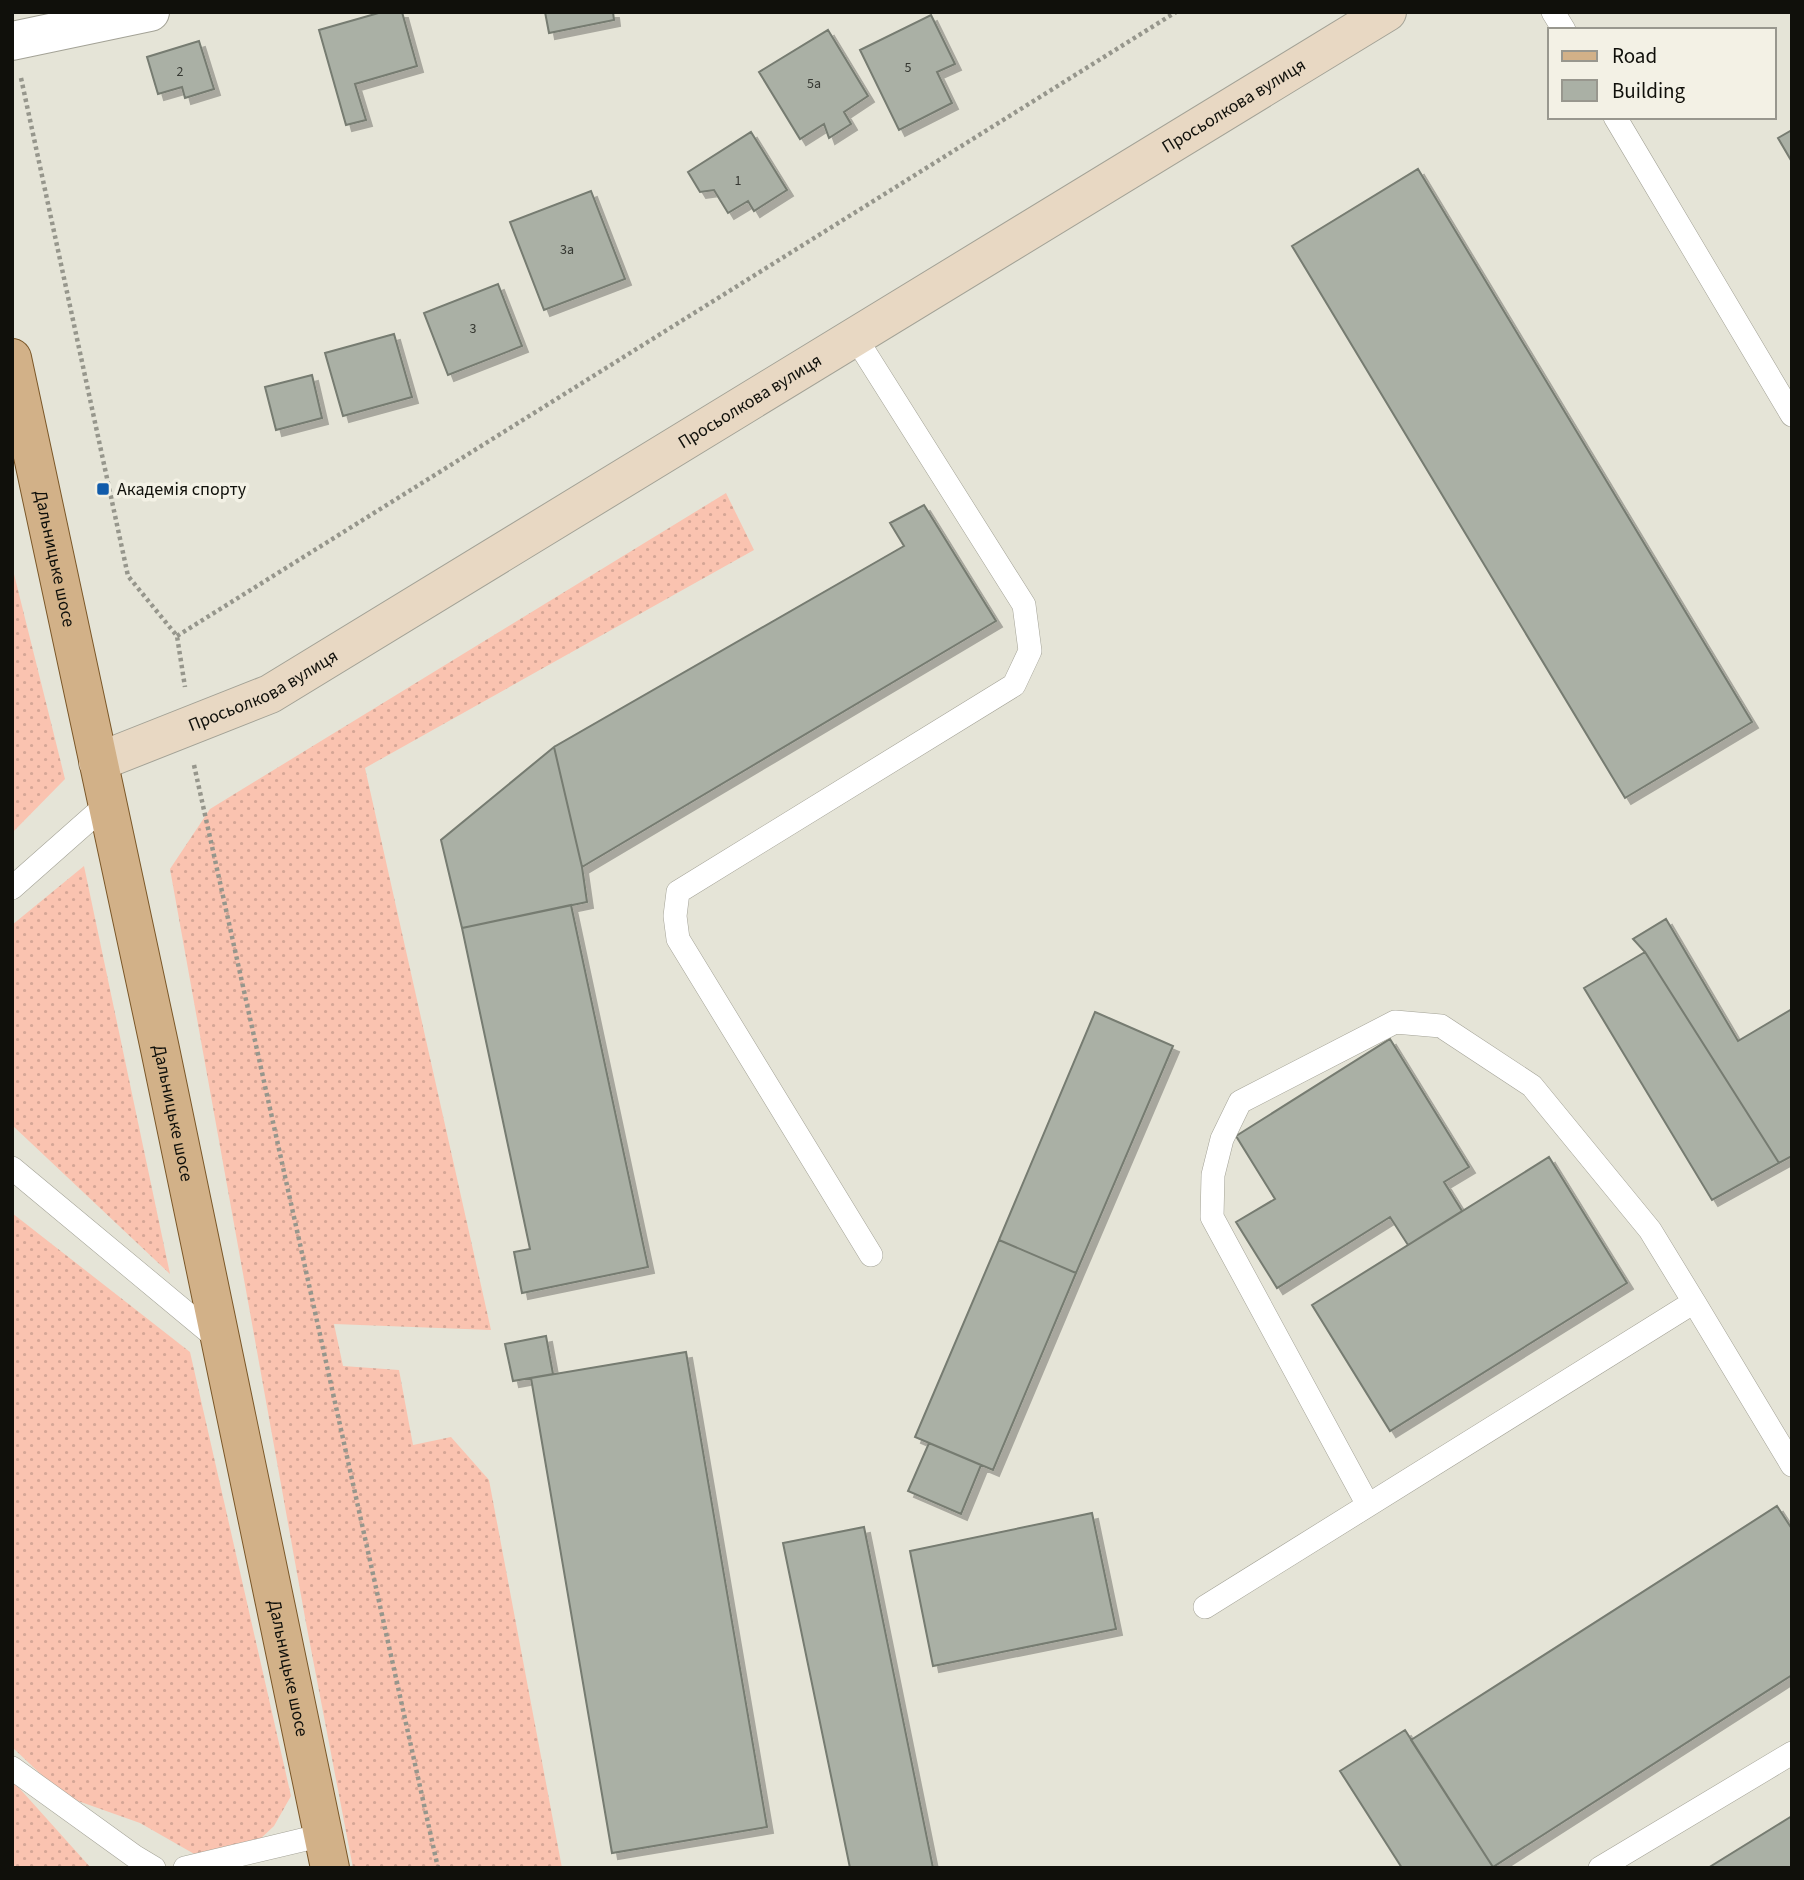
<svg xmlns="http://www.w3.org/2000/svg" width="1804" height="1880" font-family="'Source Sans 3',sans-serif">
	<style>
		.grass { fill: url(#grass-dots) }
		.building { fill: #aab0a5; stroke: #767b71; stroke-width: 2; filter: url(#shadow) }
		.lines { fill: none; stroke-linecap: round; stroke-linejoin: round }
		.lane-casing { stroke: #a3a296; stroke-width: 24 }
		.street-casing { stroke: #a3a296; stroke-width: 40 }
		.secondary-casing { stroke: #a3a296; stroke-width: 40 }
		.primary-casing { stroke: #7b5728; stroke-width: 40 }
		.path { stroke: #96968c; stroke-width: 4.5; stroke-dasharray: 3.5 3.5; stroke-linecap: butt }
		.lane { stroke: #fff; stroke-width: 23 }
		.street { stroke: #fff; stroke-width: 38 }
		.secondary { stroke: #e8d8c3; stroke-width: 38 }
		.primary { stroke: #d2b188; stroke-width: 38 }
		.poi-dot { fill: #115baa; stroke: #f3f1e5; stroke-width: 2.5 }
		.labels { text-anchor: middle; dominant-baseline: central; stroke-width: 7; stroke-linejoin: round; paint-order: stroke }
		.number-label { font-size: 14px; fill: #363832 }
		.street-label { font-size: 18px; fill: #10100b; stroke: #f3f1e5 }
		.poi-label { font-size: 18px; fill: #10100b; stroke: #f3f1e5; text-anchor: start }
	</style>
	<defs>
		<pattern id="grass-dots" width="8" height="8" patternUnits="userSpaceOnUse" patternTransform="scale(1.75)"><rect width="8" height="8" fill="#fac3b0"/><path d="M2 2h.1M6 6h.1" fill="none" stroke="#d5a696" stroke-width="1.8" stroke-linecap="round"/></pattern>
		<filter id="shadow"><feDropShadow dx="6" dy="6" stdDeviation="0" flood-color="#0004"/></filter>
	</defs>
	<rect width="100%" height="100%" fill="#e5e4d7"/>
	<!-- grass -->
	<path class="grass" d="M726,493L754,550L365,768L491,1330L334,1324L343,1366L399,1370L413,1445L451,1437L489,1480L562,1868H353L306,1623L170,869L210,809Z
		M12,566L65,779L12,833Z
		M84,866L170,1274L12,1125V925Z
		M12,1213L190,1352L291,1796L274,1826L241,1857L210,1863L140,1823L64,1796L12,1747Z
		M12,1780L91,1868H12Z"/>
	<!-- building -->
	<path class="building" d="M382,12H402L417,66L355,84L366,120L346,125L319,30Z
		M545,12H613L614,20L549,33Z
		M931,15L955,64L937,72L952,103L899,130L860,50Z
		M828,30L868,96L844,112L851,124L829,138L824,124L800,139L759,72Z
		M199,41L214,89L185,98L182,87L158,94L147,57Z
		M1792,130V162L1778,138Z
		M751,132L787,190L754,211L748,201L728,213L714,190L700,192L688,172Z
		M1418,169L1752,722L1625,798L1292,246Z
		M591,191L625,279L544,310L510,222Z
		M498,284L522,346L448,375L424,313Z
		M394,334L412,397L343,416L325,353Z
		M312,375L322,418L276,430L265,387Z
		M924,505L996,621L582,867L554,747L904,546L890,523Z
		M554,747L582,867L587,902L462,928L441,840Z
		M571,905L648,1267L522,1293L514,1252L530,1249L462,928Z
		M1666,919L1738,1041L1792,1009V1156L1779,1163L1645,952L1633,939Z
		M1645,952L1779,1163L1712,1200L1584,988Z
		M1095,1012L1173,1046L1076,1273L999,1240Z
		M1390,1039L1469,1167L1444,1182L1462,1211L1408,1245L1390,1217L1277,1288L1236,1222L1275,1199L1236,1136Z
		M1549,1157L1627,1283L1390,1431L1312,1305Z
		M999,1240L1076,1273L993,1470L915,1437Z
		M546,1336L553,1374L513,1381L505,1344Z
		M686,1352L767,1827L612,1853L531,1378Z
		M929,1443L981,1465L961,1514L908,1491Z
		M1777,1506L1792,1529V1675L1493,1867L1411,1740Z
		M1092,1513L1116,1629L933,1666L910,1551Z
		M864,1527L933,1868H850L783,1543Z
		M1405,1730L1493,1867L1492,1868H1402L1340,1771Z
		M1792,1816V1868H1708Z"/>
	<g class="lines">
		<!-- lane casing -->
		<g class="lane-casing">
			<path id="lane" d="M1553,12L1564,30
				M1615,117L1792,415
				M855,337L1024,605L1030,651L1014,685L678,892L675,916L678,939L871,1255
				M12,888L107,804
				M12,1168L220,1341
				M1368,1505L1212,1217L1213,1175L1222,1139L1240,1102L1395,1022L1441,1026L1532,1086L1650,1230L1694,1302
				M1205,1607L1694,1302L1792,1465
				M12,1768L134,1856L154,1868
				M185,1868L323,1835
				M1600,1868L1792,1753"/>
		</g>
		<!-- street casing -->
		<g class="street-casing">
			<path id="street" d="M12,41L150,12"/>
		</g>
		<!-- secondary casing -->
		<g class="secondary-casing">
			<g id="secondary">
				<path id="s1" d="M98,762L270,694L1387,12"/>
			</g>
		</g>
		<!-- primary casing -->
		<g class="primary-casing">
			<g id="primary">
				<path id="s2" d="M12,358L160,1049L330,1868"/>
			</g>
		</g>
		<!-- path -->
		<path class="path" d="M21,78L128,576L177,636L185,687
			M177,636L1176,12
			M194,765L438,1868"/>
		<!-- lane -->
		<use href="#lane" class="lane"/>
		<!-- street -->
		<use href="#street" class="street"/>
		<!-- secondary -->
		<use href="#secondary" class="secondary"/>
		<!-- primary -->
		<use href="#primary" class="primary"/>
	</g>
	<!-- markers -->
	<rect class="poi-dot" x="96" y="482" width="14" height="14" rx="3.5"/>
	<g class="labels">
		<!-- number labels -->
		<g class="number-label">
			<text x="908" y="68">5</text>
			<text x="180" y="72">2</text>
			<text x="814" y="84">5а</text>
			<text x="738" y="181">1</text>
			<text x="567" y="250">3а</text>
			<text x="473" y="329">3</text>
		</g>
		<!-- street labels -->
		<g class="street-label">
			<text stroke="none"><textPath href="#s1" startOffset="1314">Просьолкова вулиця</textPath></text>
			<text stroke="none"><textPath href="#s1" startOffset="747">Просьолкова вулиця</textPath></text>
			<text stroke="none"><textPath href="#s2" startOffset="205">Дальницьке шосе</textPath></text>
			<text stroke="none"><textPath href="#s1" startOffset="180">Просьолкова вулиця</textPath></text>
			<text stroke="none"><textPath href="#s2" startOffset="772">Дальницьке шосе</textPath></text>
			<text stroke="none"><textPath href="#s2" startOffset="1339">Дальницьке шосе</textPath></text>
		</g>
		<!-- poi labels -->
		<g class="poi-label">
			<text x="117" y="489">Академія спорту</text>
		</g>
	</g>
	<!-- border -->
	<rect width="1804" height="1880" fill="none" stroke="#10100b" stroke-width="28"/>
	<!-- legend -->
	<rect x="1548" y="28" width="228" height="91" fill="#f3f1e5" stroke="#98978e" stroke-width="2"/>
	<rect x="1562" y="51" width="35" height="10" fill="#d2b188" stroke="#98978e" stroke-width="2"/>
	<text x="1612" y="63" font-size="21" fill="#10100b">Road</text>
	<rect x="1562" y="80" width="35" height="21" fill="#aab0a5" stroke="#98978e" stroke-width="2"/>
	<text x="1612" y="98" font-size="21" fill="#10100b">Building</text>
</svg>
